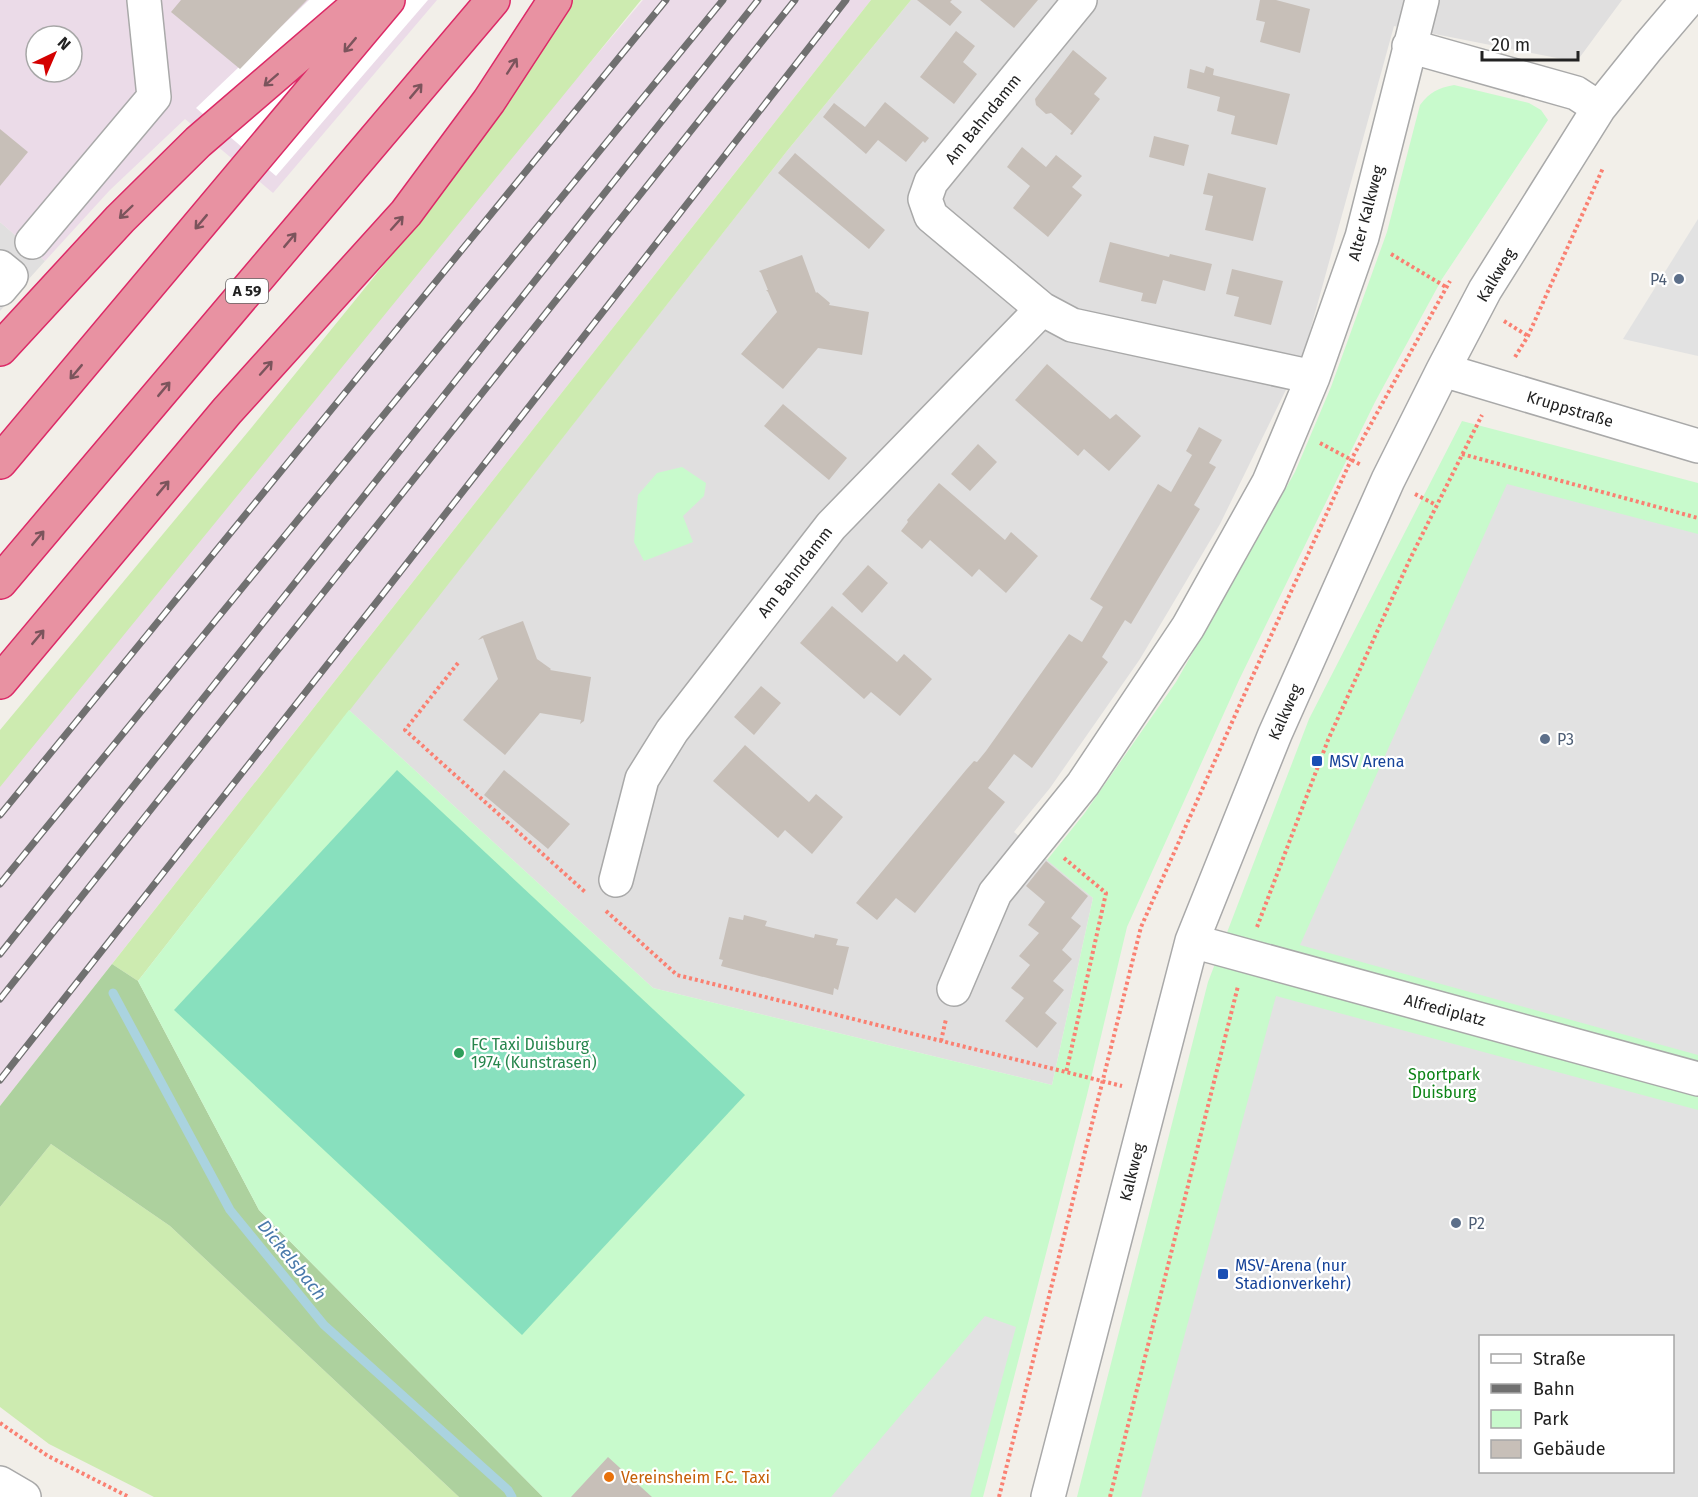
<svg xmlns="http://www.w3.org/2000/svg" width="1698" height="1497" font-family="'Fira Sans',sans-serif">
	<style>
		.residential { fill: #e0dfdf }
		.industrial { fill: #ebdbe8; fill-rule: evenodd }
		.grass { fill: #cdebb0 }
		.forest { fill: #add19e }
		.park { fill: #c8facc; fill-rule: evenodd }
		.pitch { fill: #88e0be }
		.parking { fill: #e2e2e2; fill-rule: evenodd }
		.pier { fill: #fff }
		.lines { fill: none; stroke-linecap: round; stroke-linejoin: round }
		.stream { stroke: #aad3df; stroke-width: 9 }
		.building { fill: #c7bfb8 }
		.minor-casing { stroke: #a9a9a9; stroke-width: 36 }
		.highway-casing { stroke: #dc2a67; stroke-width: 36 }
		.path { stroke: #fa8072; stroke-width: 4; stroke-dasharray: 3 3; stroke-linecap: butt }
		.minor { stroke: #fff; stroke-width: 33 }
		.highway { stroke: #e892a2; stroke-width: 33 }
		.rail-casing { stroke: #707070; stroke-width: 7 }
		.rail { stroke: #fff; stroke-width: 4.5; stroke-dasharray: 14; stroke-linecap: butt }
		.oneway { stroke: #7b545c }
		.service-dot { fill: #5c6f8a; stroke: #fff; stroke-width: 2 }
		.transit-dot { fill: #1a4fb4; stroke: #fff; stroke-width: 2 }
		.leisure-dot { fill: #2e9e5b; stroke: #fff; stroke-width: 2 }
		.food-dot { fill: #e8710a; stroke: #fff; stroke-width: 2 }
		.labels { text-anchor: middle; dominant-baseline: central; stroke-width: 4.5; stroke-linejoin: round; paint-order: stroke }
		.shield { fill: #fff; stroke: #646464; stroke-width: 1.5 }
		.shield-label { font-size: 15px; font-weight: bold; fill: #222 }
		.street-label { font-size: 16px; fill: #222; stroke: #fff }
		.service-label { font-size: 16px; fill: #4e5e75; stroke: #fff; text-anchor: start }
		.transit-label { font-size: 16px; fill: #164399; stroke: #fff; text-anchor: start }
		.leisure-label { font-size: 16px; fill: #27864d; stroke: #fff; text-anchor: start }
		.park-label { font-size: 16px; fill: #0c8416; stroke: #fff }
		.food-label { font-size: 16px; fill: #c56008; stroke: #fff; text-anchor: start }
		.water-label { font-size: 18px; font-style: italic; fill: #4a7aab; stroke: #fff }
	</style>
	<rect width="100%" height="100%" fill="#f2efe9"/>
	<!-- residential -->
	<path class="residential" d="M911,0H1622L1580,57L1572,61L1394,26L1304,353L1220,524L1140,659L1050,788L1014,832L1093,898L1052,1085L653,988L349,710L787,151Z
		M0,222L45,261L0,311Z"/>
	<!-- industrial -->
	<path class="industrial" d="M0,0H437L273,193L185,119L110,190L45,261L0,222ZM36,36H72V72H36Z
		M643,0H871L0,1106V784L439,241Z"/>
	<!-- grass -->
	<path class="grass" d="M569,0H641L0,787V730L252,427L417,224Z
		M871,0H911L787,151L138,981L112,964Z
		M51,1144L170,1226L459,1497H154L49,1444L0,1407V1207Z"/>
	<!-- forest -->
	<path class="forest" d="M112,964L138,981L259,1210L543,1497H459L170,1226L51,1144L0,1207V1106Z"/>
	<!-- park -->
	<path class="park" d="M1454,85L1529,103L1541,110L1548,120L1442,279L1375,402L1239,680L1127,927L1087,1095L983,1497H543L259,1210L138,981L349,710L653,988L1052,1085L1093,898L1047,860L1084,814L1176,682L1295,472L1331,387L1387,232L1420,105C1430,92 1438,88 1454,85Z
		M1462,421L1698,483V1497H1077L1208,982L1309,719ZM1480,1336H1672V1472H1480Z
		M682,467L706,483L704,496L683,516L693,542L644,561L634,542L638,495L657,473Z"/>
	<!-- pitch -->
	<path class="pitch" d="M397,770L745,1095L522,1335L174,1010Z"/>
	<!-- parking -->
	<path class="parking" d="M1698,219V356L1623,339Z
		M1507,484L1698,534V1055L1300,945Z
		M1276,996L1698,1110V1497H1141ZM1672,1336V1472H1480V1336Z
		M985,1316L1016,1327L970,1497H831Z"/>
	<!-- pier -->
	<path class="pier" d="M309,0H428L276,176L196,108Z"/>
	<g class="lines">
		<!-- stream -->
		<path class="stream" d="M113,993L230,1210L324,1325L508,1490L512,1497"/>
	</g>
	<!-- building -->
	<path class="building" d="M181,0H307L240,69L171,12Z
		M917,0H952L950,2L962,12L950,26Z
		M980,0H1038L1014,28Z
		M1260,0H1276L1310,9L1300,53L1260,42L1265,22L1256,20Z
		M956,31L975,46L963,62L977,74L954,104L920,77Z
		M1073,50L1107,78L1094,94L1100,99L1072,135L1070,134L1072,131L1051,113L1046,114L1036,105L1035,99Z
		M1206,66L1214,69L1213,75L1290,94L1277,145L1231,134L1235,116L1217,111L1220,97L1187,88L1190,69L1204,73Z
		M885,102L929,138L925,143L923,141L906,162L878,140L866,154L823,117L834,103L865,127Z
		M0,129L28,152L0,186Z
		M1154,136L1189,145L1184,166L1149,157Z
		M1022,147L1046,167L1056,155L1082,176L1072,187L1082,195L1048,237L1013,208L1030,186L1007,167Z
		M795,153L885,230L869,249L778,173Z
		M1208,173L1266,188L1253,241L1205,230L1213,196L1203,194Z
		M1110,242L1169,257L1170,254L1212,264L1205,291L1163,280L1156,304L1141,301L1143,293L1099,282Z
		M802,255L816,293L817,292L830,303L829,305L869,312L862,355L818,348L783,389L741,354L777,312L768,292L766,290H768L761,273L759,271Z
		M1232,269L1283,281L1271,325L1234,316L1239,297L1226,294Z
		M1047,364L1110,419L1116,414L1141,436L1109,471L1084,449L1078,456L1015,400Z
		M783,404L847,458L829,480L764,426Z
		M1199,427L1222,440L1209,463L1216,467L1194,505L1200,509L1131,624L1125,620L1102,657L1108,662L1032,768L1014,754L988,788L1005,802L915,913L896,898L877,920L856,903L966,770L974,761L977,762L986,751L1069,634L1082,642L1103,607L1090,599L1158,484L1171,492L1192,455L1186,451Z
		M978,444L997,462L970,491L951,474Z
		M939,483L1005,540L1011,532L1038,556L1006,593L979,569L972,577L930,540L922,549L901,531L908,522L907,520Z
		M868,565L888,583L862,613L842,594Z
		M832,606L897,662L904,654L932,679L900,716L871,692L864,699L800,643Z
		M523,621L537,659L551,669L550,670L591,677L584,721L580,724L581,720L540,713L505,755L463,720L498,679L483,638L478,640L482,636Z
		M761,686L781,703L754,735L734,717Z
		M745,745L809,802L816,794L843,817L812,854L785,830L778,838L713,781Z
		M504,770L570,824L548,849L484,795Z
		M1046,861L1088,896L1071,918L1081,926L1062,950L1072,959L1053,981L1064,990L1045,1013L1057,1023L1037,1048L1005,1021L1024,998L1011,988L1030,965L1019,956L1039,933L1028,925L1045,902L1026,886Z
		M744,915L767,921L765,926L814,938L815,934L838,939L836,945L849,947L838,990L834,988L833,995L721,966L723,960L719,959L729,917L743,920Z
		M608,1457L652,1497H571Z"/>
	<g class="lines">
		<!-- minor casing -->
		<g class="minor-casing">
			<path id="minor" d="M1409,46L1576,93L1599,108
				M32,242L154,97L144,0
				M0,267L11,276L0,289
				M1042,309L1072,325L1313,377
				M1443,370L1698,446
				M616,880L642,779L672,731L831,526L1042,309L931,216L925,199L931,182L1080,0
				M1192,941L1698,1079
				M954,989L995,893L1083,784L1188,627L1269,482L1313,377L1362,237L1422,0
				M0,1483L24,1497
				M1048,1497L1192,941L1275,734L1388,480L1443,370L1485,290L1599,108L1648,47L1688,0"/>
		</g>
		<!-- highway casing -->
		<g class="highway-casing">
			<path id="highway" d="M0,349L120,219L198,142L363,0
				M0,462L388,0
				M0,582L493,0
				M0,682L227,411L406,213L489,101L555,0"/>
		</g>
		<!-- path -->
		<path class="path" d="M1391,254L1446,287
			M1504,321L1528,336
			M1515,357L1528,336L1603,168
			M1320,443L1361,465
			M1462,454L1698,518
			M1415,494L1436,505
			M458,663L405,730L585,892
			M1064,858L1106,893L1066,1073
			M606,911L677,975L1122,1086
			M1257,927L1328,740L1410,559L1482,415
			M941,1041L946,1019
			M0,1423L48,1456L129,1497
			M999,1497L1141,927L1249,684L1351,460L1450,281
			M1110,1497L1238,986"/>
		<!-- minor -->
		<use href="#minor" class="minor"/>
		<!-- highway -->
		<use href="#highway" class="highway"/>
		<!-- rail casing -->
		<g class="rail-casing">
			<path id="rail" d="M0,815L666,0
				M0,884L723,0
				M0,954L758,0
				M0,999L795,0
				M0,1080L379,599L846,0"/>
		</g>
		<!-- rail -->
		<use href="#rail" class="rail"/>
	</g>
	<!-- one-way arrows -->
	<defs><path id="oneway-shaft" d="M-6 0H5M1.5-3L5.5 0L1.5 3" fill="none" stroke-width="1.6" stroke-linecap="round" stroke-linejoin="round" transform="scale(1.5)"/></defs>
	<g class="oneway">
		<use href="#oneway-shaft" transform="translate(350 45) rotate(130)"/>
		<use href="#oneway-shaft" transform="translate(512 66) rotate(-57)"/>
		<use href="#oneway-shaft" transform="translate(271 80) rotate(139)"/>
		<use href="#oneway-shaft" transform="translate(416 91) rotate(-50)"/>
		<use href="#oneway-shaft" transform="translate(126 212) rotate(136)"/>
		<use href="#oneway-shaft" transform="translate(201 222) rotate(130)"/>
		<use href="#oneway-shaft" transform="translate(397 223) rotate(-48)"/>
		<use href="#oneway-shaft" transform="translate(290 240) rotate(-50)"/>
		<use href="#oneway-shaft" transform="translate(266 368) rotate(-48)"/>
		<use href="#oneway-shaft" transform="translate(76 372) rotate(130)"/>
		<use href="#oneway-shaft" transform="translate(164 389) rotate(-50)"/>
		<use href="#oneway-shaft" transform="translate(163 488) rotate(-50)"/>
		<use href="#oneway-shaft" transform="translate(38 538) rotate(-50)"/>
		<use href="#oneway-shaft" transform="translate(38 637) rotate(-50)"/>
	</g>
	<!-- markers -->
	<g class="service-dot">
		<circle cx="1679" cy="279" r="6"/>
		<circle cx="1545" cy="739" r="6"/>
		<circle cx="1456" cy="1223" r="6"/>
	</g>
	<g class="transit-dot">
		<rect x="1311" y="755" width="12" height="12" rx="3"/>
		<rect x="1217" y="1268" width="12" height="12" rx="3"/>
	</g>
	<circle class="leisure-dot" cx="459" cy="1053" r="6"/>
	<circle class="food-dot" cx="609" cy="1477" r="6"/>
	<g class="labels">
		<!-- shield labels -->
		<rect class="shield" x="226" y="279" width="42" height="24" rx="4.5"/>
		<g class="shield-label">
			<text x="247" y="291">A 59</text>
		</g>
		<!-- street labels -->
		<g class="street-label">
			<text transform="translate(983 119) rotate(-51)">Am Bahndamm</text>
			<text transform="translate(1366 213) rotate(-75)">Alter Kalkweg</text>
			<text transform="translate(1496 275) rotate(-59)">Kalkweg</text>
			<text transform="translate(1570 409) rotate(17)">Kruppstraße</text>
			<text transform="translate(795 572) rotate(-52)">Am Bahndamm</text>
			<text transform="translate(1285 712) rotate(-66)">Kalkweg</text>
			<text transform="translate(1445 1010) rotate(15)">Alfrediplatz</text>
			<text transform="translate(1132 1172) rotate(-76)">Kalkweg</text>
		</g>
		<!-- service labels -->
		<g class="service-label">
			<text x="1667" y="279" text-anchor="end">P4</text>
			<text x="1557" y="739">P3</text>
			<text x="1468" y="1223">P2</text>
		</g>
		<!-- transit labels -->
		<g class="transit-label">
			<text x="1329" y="761">MSV Arena</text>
			<text x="1235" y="1265">MSV-Arena (nur<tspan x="1235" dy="18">Stadionverkehr)</tspan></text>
		</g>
		<!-- leisure labels -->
		<g class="leisure-label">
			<text x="471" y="1044">FC Taxi Duisburg<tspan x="471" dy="18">1974 (Kunstrasen)</tspan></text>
		</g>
		<!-- park labels -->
		<g class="park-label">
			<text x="1444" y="1074">Sportpark<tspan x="1444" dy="18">Duisburg</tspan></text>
		</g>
		<!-- food labels -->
		<g class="food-label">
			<text x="621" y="1477">Vereinsheim F.C. Taxi</text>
		</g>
		<!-- water labels -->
		<g class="water-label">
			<text transform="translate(292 1260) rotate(51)">Dickelsbach</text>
		</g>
	</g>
	<!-- legend -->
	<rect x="1479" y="1335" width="195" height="138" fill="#ffffff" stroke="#a7a7a7" stroke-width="1.5"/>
	<rect x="1491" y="1354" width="30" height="9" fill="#ffffff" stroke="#a7a7a7" stroke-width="1.5"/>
	<text x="1533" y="1365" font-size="18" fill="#222222">Straße</text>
	<rect x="1491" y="1384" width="30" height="9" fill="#707070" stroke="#a7a7a7" stroke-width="1.5"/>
	<text x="1533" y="1395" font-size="18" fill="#222222">Bahn</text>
	<rect x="1491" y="1410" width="30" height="18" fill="#c8facc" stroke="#a7a7a7" stroke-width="1.5"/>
	<text x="1533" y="1425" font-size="18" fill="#222222">Park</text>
	<rect x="1491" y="1440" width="30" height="18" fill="#c7bfb8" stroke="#a7a7a7" stroke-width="1.5"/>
	<text x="1533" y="1455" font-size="18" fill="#222222">Gebäude</text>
	<!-- north arrow -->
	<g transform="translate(54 54) rotate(44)"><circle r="28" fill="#ffffff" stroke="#a7a7a7" stroke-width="1.5"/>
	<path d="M0-4.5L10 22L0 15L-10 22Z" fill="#d40000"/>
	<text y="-9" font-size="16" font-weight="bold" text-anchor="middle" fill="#222222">N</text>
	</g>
	<!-- scale -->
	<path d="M1482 51v9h96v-9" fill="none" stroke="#222222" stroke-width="3"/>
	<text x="1491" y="51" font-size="18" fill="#222222" stroke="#ffffff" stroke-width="4.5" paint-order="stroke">20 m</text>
</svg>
